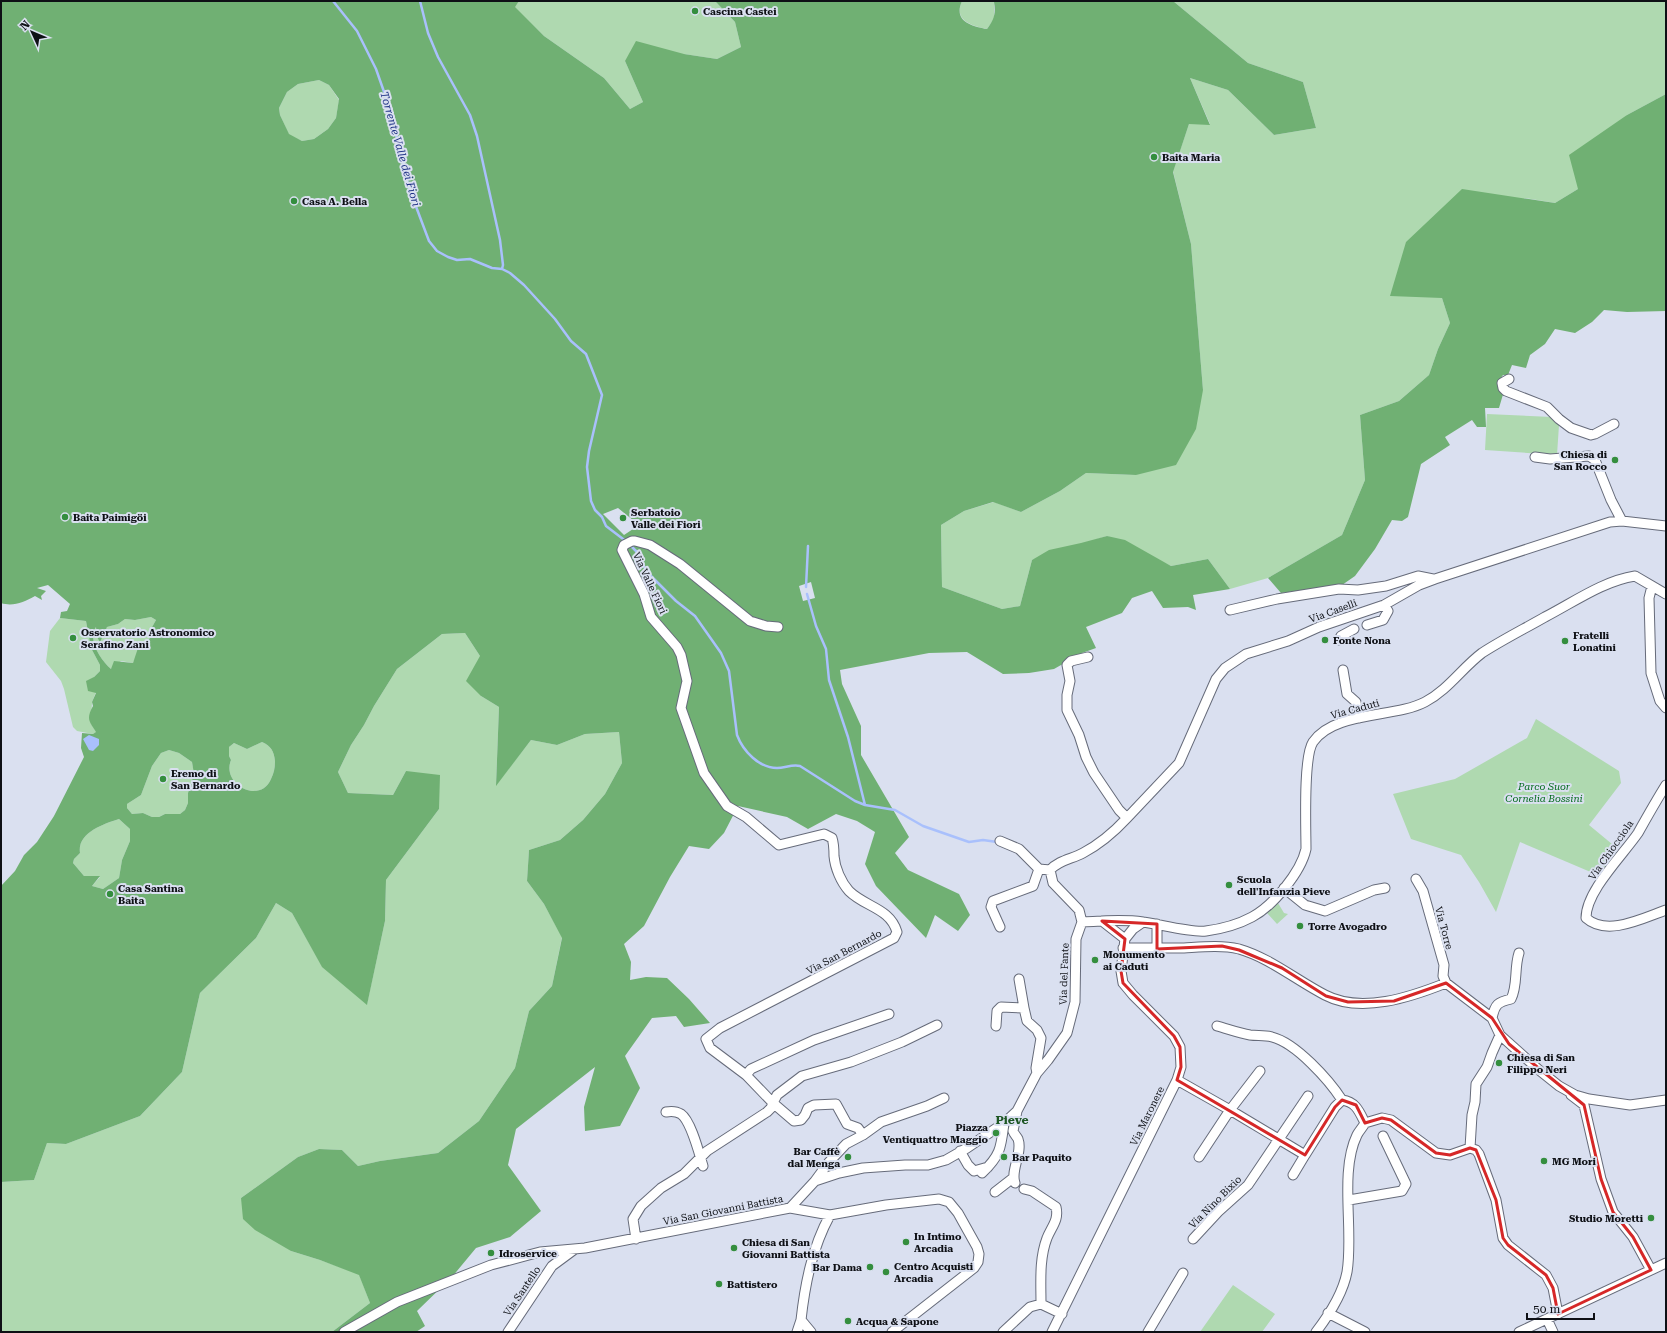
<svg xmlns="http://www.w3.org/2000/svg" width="1667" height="1333" font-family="'Roboto Serif',serif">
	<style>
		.green { fill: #afd9b0 }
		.forest { fill: #70b073; fill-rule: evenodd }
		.water { fill: #a9c0fc }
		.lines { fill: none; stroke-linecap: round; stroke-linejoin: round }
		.stream { stroke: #a9c0fc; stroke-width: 2.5 }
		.minor-casing { stroke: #666b7a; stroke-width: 11 }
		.minor { stroke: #fff; stroke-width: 9 }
		.marked { fill: none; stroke: #d62828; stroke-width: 3; stroke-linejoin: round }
		.poi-dot { fill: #348e3e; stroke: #dae0f0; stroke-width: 1.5 }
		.labels { text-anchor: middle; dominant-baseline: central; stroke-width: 4; stroke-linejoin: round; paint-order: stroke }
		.poi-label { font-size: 10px; font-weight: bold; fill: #0e1015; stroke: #dae0f0; text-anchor: start }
		.street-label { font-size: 10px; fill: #0e1015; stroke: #dae0f0 }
		.park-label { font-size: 10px; font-style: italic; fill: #036a1c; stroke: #dae0f0 }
		.water-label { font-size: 11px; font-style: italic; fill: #203386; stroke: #dae0f0 }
		.quarter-label { font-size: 12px; font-weight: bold; fill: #1e5724; stroke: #dae0f0 }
	</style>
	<rect width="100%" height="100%" fill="#dae0f0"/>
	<!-- green -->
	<path class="green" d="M519,1H715L735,22L741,47L717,59L684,54L625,61L643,102L630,109L604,78L544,36L514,7Z
		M962,1L994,2V19L987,29C972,26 953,21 962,1Z
		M1173,1H1666V94L1627,115L1578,189L1555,203L1525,198L1442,298L1450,323L1438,349L1429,375L1399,401L1360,415L1365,480L1342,535L1268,578L1230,589L1208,559L1171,566L1107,536L1032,560L1020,606L1002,609L942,587L941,525L964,511L994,502L1021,512L1060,491L1086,473L1136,475L1203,390L1191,244L1173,171L1189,124H1210L1190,78L1228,90L1274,135L1316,128L1303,82L1248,63Z
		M319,80L329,85L339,100L336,118L328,129L314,139L302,141L289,135L280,115L279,108L287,92L298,84Z
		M1487,414L1552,417L1557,420L1559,425L1557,455L1485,450Z
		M151,617L156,620L151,629V636L148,641L150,645L148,650L141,646L133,663L121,661L111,669C101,660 87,640 96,627L97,637L103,633L107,627L118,624L125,619L135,620Z
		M60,618L86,621L91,648L100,665V671L94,677L96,692L92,702L91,724L97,732L93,734L77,731L73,727L64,689L61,681L46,662L50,631Z
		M465,633L480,656L481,696L499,707L496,785L531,740L557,745L585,734L619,732L622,763L605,794L583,820L560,840L529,850L527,881L544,904L562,937L552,986L529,1011L515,1068L479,1121L438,1153L380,1161L358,1166L342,1150L319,1149L298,1157L241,1198L291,1251L320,1260L359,1274L370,1303L332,1332H1V1182L34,1180L47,1143L66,1144L140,1116L182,1072L200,993L256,938L276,903L292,913L322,966L367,1004L385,921L386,880L439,809L406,771L393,795L348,793L338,772L351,745L364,725L374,706L397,669L442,634Z
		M1536,719L1619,771L1621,783L1589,825L1618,849L1600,876L1520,842L1496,912L1479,882L1461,855L1411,839L1393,794L1455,779L1527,738Z
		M262,742C271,746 274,751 275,761C275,768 274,773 271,779C260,805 221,784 231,760L229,756V747L234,743L247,749Z
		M169,750L179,753L192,762L194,773L188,793V803L185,810L180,814H165L159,817H152L143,813L132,814L127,808V804L141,795L152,766L161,753Z
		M119,819L130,829V841L122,860L119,878L103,889L92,886L100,877L84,876L73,863L74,859L80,853C77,833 103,824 119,819Z
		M1278,903L1284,913L1288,914L1277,924L1267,913Z
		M1233,1285L1275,1314L1262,1332H1200Z"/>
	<!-- forest -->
	<path class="forest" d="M1,1H519L515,7L544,36L604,78L630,109L643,102L625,61L636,41L684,54L717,59L741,47L735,22L715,1H962C953,21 971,26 987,29C994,20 996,14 994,2L993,1H1173L1248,63L1303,82L1316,128L1274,135L1228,90L1190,78L1210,125L1189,124L1173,172L1191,244L1203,390L1196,429L1176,465L1136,475L1086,473L1060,491L1021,512L993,502L964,511L941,525L942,587L1002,609L1020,606L1032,560L1049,550L1081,543L1107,536L1125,540L1171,566L1208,559L1230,589L1193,595L1196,610L1188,607L1163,608L1152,591L1132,598L1122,613L1086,627L1096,648L1082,653L1054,669L1029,673L1003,674L967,652L929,653L840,670L842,684L861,726V755L909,837L895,853L908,870L959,894L970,915L958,931L935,915L926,938L876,886L865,864L875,832L857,821L836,814L808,829L787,817L738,806L724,833L709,849L689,846L670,877L644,926L624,944L631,962L630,980L646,977L667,978L689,999L710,1023L684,1027L676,1016L652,1018L625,1056L640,1088L620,1126L585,1131L584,1107L595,1067L516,1129L508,1165L541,1211L510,1237L476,1248L452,1277L417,1311L425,1326L416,1332H332L370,1303L359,1275L320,1260L291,1251L255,1230L243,1219L241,1198L298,1157L319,1149L342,1150L358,1166L380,1161L438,1153L479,1121L515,1068L529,1011L552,986L562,938L544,904L527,881L529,850L560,840L583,820L605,794L622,763L619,732L585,734L557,745L531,740L496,786L499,707L481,696L466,681L480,656L465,633L442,634L397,669L374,706L364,725L351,745L338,772L348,793L393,795L406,771L440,775L439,809L386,880L385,921L367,1005L322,967L292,913L276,903L256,938L200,993L182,1072L140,1116L66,1144L47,1143L34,1180L1,1182V886L15,871L24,855L37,842L54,816L84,757L81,748L82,733L93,734L96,732C89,721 86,719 93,706L92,702L96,693L88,691L86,681L94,677L100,671V665L91,648L86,621L60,618L61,612L67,611L70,604L48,585L37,588L46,591L41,596L42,600L35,596C24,602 13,607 1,603ZM319,80L329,85L339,99L336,118L328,129L314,139L302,141L289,134L280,115L279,108L287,92L298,84ZM618,508L639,525L624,535L603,514ZM811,582L815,598L803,601L799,586ZM151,617L156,620L151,629V636L148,641L150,645L148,650L144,649L140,646L138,648L133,663L114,661L111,669C101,660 87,640 96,627L97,637L100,642L107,627L118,624L125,619L135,620ZM262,742C271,746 274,751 275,761C275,768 274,773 271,779C260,805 221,784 231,760L229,756V747L234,743L247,749ZM169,750L179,753L192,762L194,774L188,793V803L185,810L180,814H165L159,817H152L143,813L132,814L127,808V804L141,795L152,766L161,753ZM119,819L130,829V841L122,860L119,878L103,889L92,886L100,876H84L73,863L74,859L80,853C77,833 103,824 119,819Z
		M1666,94V311L1627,312L1604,310L1592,322L1575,333L1555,329L1545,344L1530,355L1526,368L1512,365L1508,375H1503C1498,381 1501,384 1504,391L1499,408H1485L1486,427H1477L1472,420L1445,437L1450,445L1421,464L1408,517L1402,521L1392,520L1375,549L1355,576L1342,585L1281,593L1268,578L1342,535L1365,480L1360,415L1399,401L1429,375L1438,349L1450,323L1442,298L1390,296L1406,242L1462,189L1555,203L1578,189L1569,155L1627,115Z"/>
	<!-- water -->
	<path class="water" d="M89,735L99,739V745L93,751L89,750L83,739Z"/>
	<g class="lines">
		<!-- stream -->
		<path class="stream" d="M333,1L357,31L376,69L389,106L409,188L429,241L437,251L448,257L457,260L470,259L492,268L502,269L510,273L524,285L555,319L571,341L586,354L602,395L589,451L587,467L591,501L595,510L602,517L606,526L627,542
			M420,1L428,33L438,57L470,115L477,136L500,240L503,265L502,269
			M630,545L636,551L647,572L676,601L695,616L721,653L729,671L737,735C743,751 759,768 777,768C785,768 792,764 800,766L855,801L865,805L895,810L923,826L969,842L983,840L997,842
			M806,587L808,546
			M807,594L816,626L826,649L829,680L848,737L865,805"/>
		<!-- minor casing -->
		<g class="minor-casing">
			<path id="minor" d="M1509,379L1502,383L1503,388L1506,391L1547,407L1559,419L1571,428L1591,435L1595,434L1614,424
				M1535,457L1550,459L1589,456L1595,460L1611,500L1622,521
				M1652,586L1649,598L1651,673L1660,701L1666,708
				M1230,610L1277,599L1339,589L1358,590L1386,586L1418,576L1433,579
				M1367,625L1383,620L1388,611L1384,605
				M1339,640L1341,636L1354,629
				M1343,670L1347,694L1356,702L1359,718
				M1666,785C1656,801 1647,817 1638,833C1623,855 1586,891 1586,918C1607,937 1643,918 1666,910
				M1127,818L1179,763L1216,679L1225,668L1246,654L1288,641L1319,627L1384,605L1419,585L1435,579L1610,522L1622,521L1666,526
				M1000,841L1019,849L1039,869L1050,870L1053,883L1079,910L1082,922
				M1050,870C1059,860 1072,859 1083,853C1100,844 1114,832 1127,818L1119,810L1094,773L1086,757L1079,735L1067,710V695L1070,681L1067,665L1071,661L1088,657
				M1416,879L1423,891L1444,965L1443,976L1446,983
				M1284,888L1305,905L1325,911L1374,890L1385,888
				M1102,921L1125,939
				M1082,922C1103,921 1122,919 1143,922C1159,924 1191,933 1206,931C1221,929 1239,924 1252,917C1273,906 1301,872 1306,849C1306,828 1303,757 1313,742C1334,711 1395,718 1425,702C1448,690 1462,668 1482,653C1502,640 1524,629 1545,617C1574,602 1603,581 1635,576L1666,594
				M1000,927L991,907L993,901L1033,886L1039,869
				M1123,948C1143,948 1164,948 1184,948C1202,947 1221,945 1239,949C1270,958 1296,980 1325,995C1361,1014 1411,997 1446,983L1492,1018L1500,1035L1539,1070L1559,1086L1575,1095L1589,1099L1630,1105L1666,1100
				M1157,949V924
				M1019,979L1024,1008
				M1492,1018C1495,1004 1498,1002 1511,999C1518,986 1514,968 1519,953
				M996,1026L997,1011L1001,1007L1024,1008L1027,1021L1037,1030L1041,1038L1036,1068L1037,1073
				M1217,1026C1228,1029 1239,1033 1250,1035C1257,1036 1265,1035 1272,1037C1296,1043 1329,1080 1342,1100
				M746,1075L751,1069L814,1040L889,1014
				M1177,1080L1230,1110L1305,1155L1335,1107L1342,1100C1356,1102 1359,1111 1365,1123
				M1571,1095L1584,1105L1601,1179L1613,1212L1633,1237L1651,1270
				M666,1112C671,1111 676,1111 681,1114C691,1121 699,1153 703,1166
				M863,1135L858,1128L847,1124L836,1104L814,1105L808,1108L805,1115L801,1120L794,1121L773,1103L777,1095L802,1076L851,1062L902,1042L937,1025
				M1470,1148L1476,1150L1479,1154L1496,1200L1503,1238L1508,1245L1546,1275L1553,1288L1558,1314
				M960,1151L968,1165L974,1171L988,1167
				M1199,1157L1230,1110L1260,1071
				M982,1173C1001,1155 1001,1147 1004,1123
				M1293,1175L1305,1155
				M815,1181L829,1162L846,1144L863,1135L881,1122L927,1106L944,1098
				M1015,1183C1010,1170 1023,1153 1018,1139C1017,1137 1014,1134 1013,1131L1017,1111
				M1024,1189L1032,1191L1056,1207C1059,1220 1052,1226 1047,1238C1039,1259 1041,1282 1041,1304L1062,1314
				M995,1192L1013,1178
				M1349,1200L1402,1191L1406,1184L1383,1136
				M790,1208L830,1215L886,1205L939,1199L949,1202L958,1213L977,1247L979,1254L978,1262L974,1268L892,1332
				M636,1239L633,1219L641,1206L661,1188L684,1174L707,1151L767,1112L771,1108L773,1103L746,1075L710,1048L706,1039L720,1028L894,938L897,932C890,908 865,907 849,891C841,882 835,868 834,856C834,850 834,844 832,838L824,834L779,845L746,817L727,806L704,773L681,708L687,681L681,655L677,647L651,617L644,594L622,550L624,545L632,541H635L650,545L680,564L750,621L766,626L778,627
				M1193,1239L1218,1212L1248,1185L1308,1096
				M1328,1313L1365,1332
				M1547,1319L1553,1332
				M344,1332L397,1302L491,1265L540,1252L585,1248L790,1208L815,1181L839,1173L863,1168L905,1165H928L946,1160L967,1148L1004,1123L1017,1111L1037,1073L1048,1060L1067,1033L1075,1002L1076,939L1082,922
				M508,1332L552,1266L575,1249
				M797,1332L801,1320
				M811,1332L801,1320C805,1284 812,1248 830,1215
				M1003,1332L1030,1307L1041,1304
				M1052,1332L1177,1080L1181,1067L1180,1047L1174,1036L1133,995L1123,983L1121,971L1125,939L1133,929L1143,922
				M1148,1332L1183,1273
				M1316,1332C1329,1315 1343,1293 1347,1272C1354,1231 1339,1172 1357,1135C1359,1131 1363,1127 1365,1123L1382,1118L1391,1120L1436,1153L1450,1155L1470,1148L1472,1115L1475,1102L1476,1084L1487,1067L1492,1053L1500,1035
				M1519,1332L1666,1263"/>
		</g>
		<!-- minor -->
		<use href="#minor" class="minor"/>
	</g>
	<!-- marked area -->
	<path class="marked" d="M1102,921L1157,924V949L1222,946L1239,950L1282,968L1326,996L1348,1002L1394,1001L1446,983L1492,1018L1509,1044L1584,1105L1601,1179L1613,1212L1633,1237L1651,1270L1558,1314L1553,1288L1546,1275L1508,1245L1503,1238L1496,1200L1476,1150L1470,1148L1450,1155L1436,1153L1391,1120L1382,1118L1365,1123L1356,1105L1342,1100L1335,1107L1305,1155L1177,1080L1181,1067L1180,1047L1174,1036L1123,983L1121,971L1125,939Z"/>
	<!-- markers -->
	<g class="poi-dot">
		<circle cx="695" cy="11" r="4"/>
		<circle cx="1154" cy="157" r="4"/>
		<circle cx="294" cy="201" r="4"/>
		<circle cx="1615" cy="460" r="4"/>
		<circle cx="65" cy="517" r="4"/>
		<circle cx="623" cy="518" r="4"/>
		<circle cx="73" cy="638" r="4"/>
		<circle cx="1325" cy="640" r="4"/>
		<circle cx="1565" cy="641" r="4"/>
		<circle cx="163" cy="779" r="4"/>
		<circle cx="1229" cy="885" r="4"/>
		<circle cx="110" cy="894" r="4"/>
		<circle cx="1300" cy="926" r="4"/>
		<circle cx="1095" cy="960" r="4"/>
		<circle cx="1499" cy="1063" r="4"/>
		<circle cx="996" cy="1133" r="4"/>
		<circle cx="848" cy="1157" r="4"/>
		<circle cx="1004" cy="1157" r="4"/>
		<circle cx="1544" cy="1161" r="4"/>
		<circle cx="1651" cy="1218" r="4"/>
		<circle cx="906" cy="1242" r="4"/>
		<circle cx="734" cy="1248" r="4"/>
		<circle cx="491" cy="1253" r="4"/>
		<circle cx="870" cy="1267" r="4"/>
		<circle cx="886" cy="1272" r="4"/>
		<circle cx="719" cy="1284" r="4"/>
		<circle cx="848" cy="1321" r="4"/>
	</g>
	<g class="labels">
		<!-- poi labels -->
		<g class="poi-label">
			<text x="703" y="11">Cascina Castei</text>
			<text x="1162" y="157">Baita Maria</text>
			<text x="302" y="201">Casa A. Bella</text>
			<text x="1607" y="454" text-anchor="end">Chiesa di<tspan x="1607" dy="12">San Rocco</tspan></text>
			<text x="631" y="512">Serbatoio<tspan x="631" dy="12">Valle dei Fiori</tspan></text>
			<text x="73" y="517">Baita Paimigöi</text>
			<text x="81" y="632">Osservatorio Astronomico<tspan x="81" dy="12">Serafino Zani</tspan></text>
			<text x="1573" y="635">Fratelli<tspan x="1573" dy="12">Lonatini</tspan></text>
			<text x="1333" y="640">Fonte Nona</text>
			<text x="171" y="773">Eremo di<tspan x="171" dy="12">San Bernardo</tspan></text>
			<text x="1237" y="879">Scuola<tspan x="1237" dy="12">dell'Infanzia Pieve</tspan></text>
			<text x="118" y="888">Casa Santina<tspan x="118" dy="12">Baita</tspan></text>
			<text x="1308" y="926">Torre Avogadro</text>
			<text x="1103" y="954">Monumento<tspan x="1103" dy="12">ai Caduti</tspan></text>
			<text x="1507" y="1057">Chiesa di San<tspan x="1507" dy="12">Filippo Neri</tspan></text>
			<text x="988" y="1127" text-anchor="end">Piazza<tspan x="988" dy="12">Ventiquattro Maggio</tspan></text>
			<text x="840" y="1151" text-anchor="end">Bar Caffè<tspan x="840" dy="12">dal Menga</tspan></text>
			<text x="1012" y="1157">Bar Paquito</text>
			<text x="1552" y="1161">MG Mori</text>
			<text x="1643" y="1218" text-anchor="end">Studio Moretti</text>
			<text x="914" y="1236">In Intimo<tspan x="914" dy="12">Arcadia</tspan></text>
			<text x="742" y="1242">Chiesa di San<tspan x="742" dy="12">Giovanni Battista</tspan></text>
			<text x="499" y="1253">Idroservice</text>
			<text x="894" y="1266">Centro Acquisti<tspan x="894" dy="12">Arcadia</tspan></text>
			<text x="862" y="1267" text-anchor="end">Bar Dama</text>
			<text x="727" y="1284">Battistero</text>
			<text x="856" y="1321">Acqua &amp; Sapone</text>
		</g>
		<!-- street labels -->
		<g class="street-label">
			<text transform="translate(650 583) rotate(65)">Via Valle Fiori</text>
			<text transform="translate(1333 611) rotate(-20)">Via Caselli</text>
			<text transform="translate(1355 709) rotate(-15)">Via Caduti</text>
			<text transform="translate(1611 850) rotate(-55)">Via Chiocciola</text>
			<text transform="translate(1444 928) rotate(75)">Via Torre</text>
			<text transform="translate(844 952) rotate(-28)">Via San Bernardo</text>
			<text transform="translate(1064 974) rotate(-88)">Via del Fante</text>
			<text transform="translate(1147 1116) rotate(-64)">Via Maronere</text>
			<text transform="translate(1215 1202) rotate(-45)">Via Nino Bixio</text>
			<text transform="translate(723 1210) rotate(-11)">Via San Giovanni Battista</text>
			<text transform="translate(522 1291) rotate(-56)">Via Santello</text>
		</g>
		<!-- park labels -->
		<g class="park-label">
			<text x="1544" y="786">Parco Suor<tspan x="1544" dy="12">Cornelia Bossini</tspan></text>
		</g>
		<!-- water labels -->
		<g class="water-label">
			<text transform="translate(400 149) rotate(74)">Torrente Valle dei Fiori</text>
		</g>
		<!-- quarter labels -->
		<g class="quarter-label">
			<text x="1012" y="1120">Pieve</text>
		</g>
	</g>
	<!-- border -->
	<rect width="1667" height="1333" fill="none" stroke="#0e1015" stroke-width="4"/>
	<!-- north arrow -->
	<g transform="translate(32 32) rotate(314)" stroke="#dae0f0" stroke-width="3" paint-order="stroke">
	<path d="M0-3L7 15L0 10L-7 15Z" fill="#0e1015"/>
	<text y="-6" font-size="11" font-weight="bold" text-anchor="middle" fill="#0e1015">N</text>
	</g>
	<!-- scale -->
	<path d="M1527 1313v6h67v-6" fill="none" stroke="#0e1015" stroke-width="2"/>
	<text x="1533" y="1313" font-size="12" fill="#0e1015" stroke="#dae0f0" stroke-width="3" paint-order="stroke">50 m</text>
</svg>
